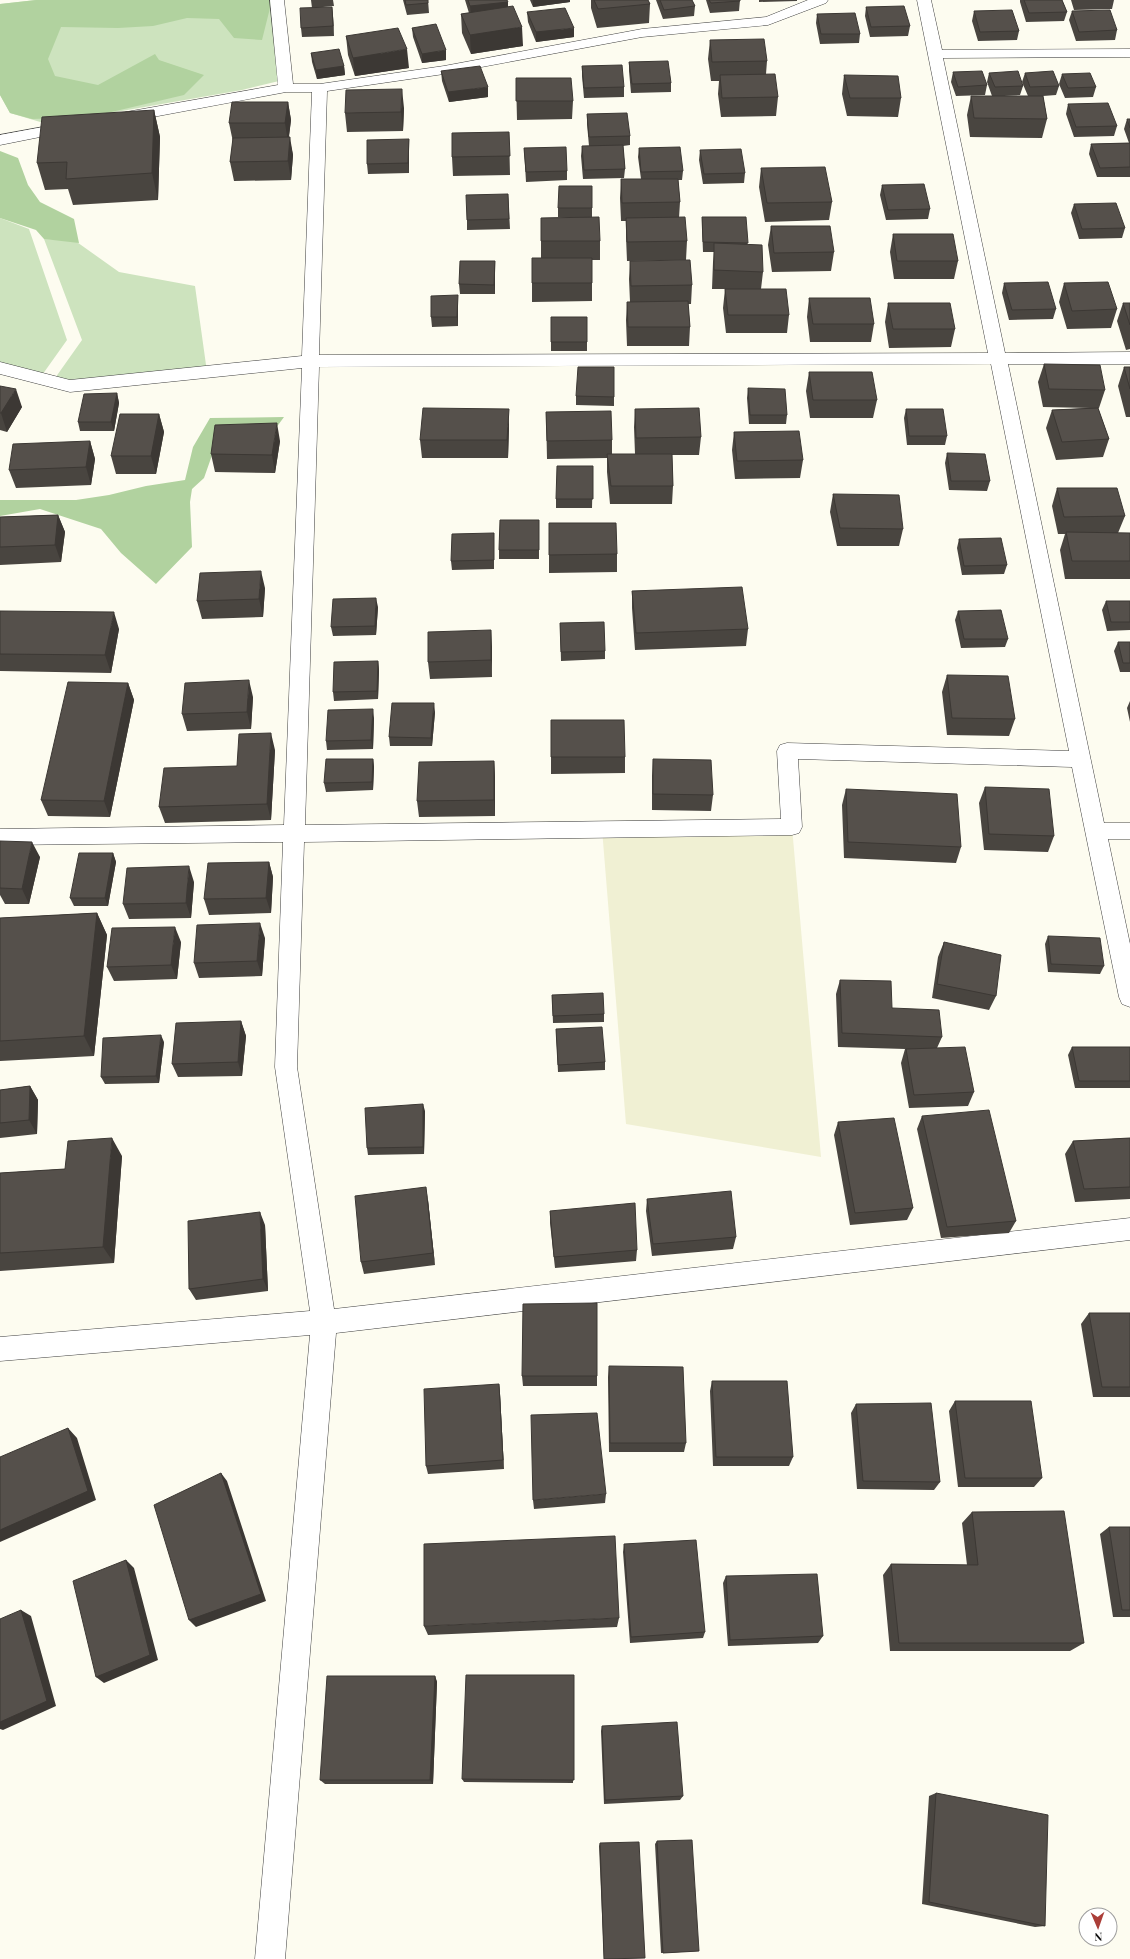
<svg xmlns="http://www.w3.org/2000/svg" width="1130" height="1959" font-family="'Playfair Display',serif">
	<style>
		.farmland { fill: #f0f0d3 }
		.green { fill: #cde3be }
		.forest { fill: #b1d29f }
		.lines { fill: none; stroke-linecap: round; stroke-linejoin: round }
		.minor-casing { stroke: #404040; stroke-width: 1 }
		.minor { fill: #fff; fill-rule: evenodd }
		.wall { fill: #494540 }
		.shaded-wall { fill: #3c3834 }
		.building { fill: #55504b; stroke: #3c3834 }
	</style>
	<rect width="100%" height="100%" fill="#fdfcf0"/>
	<!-- farmland -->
	<path class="farmland" d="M792,827L821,1157L626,1124L602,829Z"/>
	<!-- green -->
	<path class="green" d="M36,0H276L279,81L242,90L47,124L10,113L0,95V4Z
		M0,218L29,229L67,340L40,378L0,365Z
		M44,239L74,240L119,272L195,286L207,372L53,381L82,340Z"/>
	<!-- forest -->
	<path class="forest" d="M36,0H272L262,40L234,38L219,19L187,18L153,26L118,28L61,27L48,59L55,76L98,85L155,54L159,60L204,75L184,95L90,117L32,119L10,113L0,95V4Z
		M0,151L18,158L28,185L40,202L74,219L79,243L44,239L36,230L0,218Z
		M284,417L273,432L217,441L204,478L192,489L190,502L192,547L156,584L121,553L101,529L40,509L0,516V500H76L109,495L146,486L185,480L193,447L210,418Z"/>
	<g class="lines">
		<!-- minor casing -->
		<g class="minor-casing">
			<path id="minor" d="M270,0H284L293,84H320L444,66L642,29L766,17L808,0H828L826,3L768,25L642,37L444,74L327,91L319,355L988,353L917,0H931L942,50L1130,49V57L943,58L1005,353L1130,352V364H1008L1104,823H1130V839H1108L1130,944V1007L1122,1004L1119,997L1072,767L798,759L802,827L799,833L792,835L304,842L297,1067L334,1309L1130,1218V1240L336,1333L285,1959H255L310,1335L0,1361V1337L310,1311L275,1067L283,842L0,845V829L284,825L302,368L70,392L0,374V362L70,380L302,356L312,92H286L126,122L121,120L118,117L121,114L126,112L278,85ZM991,364L1069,751L787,743L780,745L777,751L781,819L305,825L319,367Z
				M70,122L75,124L78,127L75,130L0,145V135Z"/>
		</g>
		<!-- minor -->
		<use href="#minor" class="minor"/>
	</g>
	<!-- wall -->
	<path class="wall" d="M311,0H333L334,6L312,8Z
		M403,0H428L429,13L407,15Z
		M465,0H507L508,7L523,46L471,54L462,33L461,14L469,13Z
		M530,0H570V2L533,7Z
		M591,0H648L650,4L649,23L597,28L591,8Z
		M656,0H692L695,6L694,16L663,19Z
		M706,0H740L739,11L710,13Z
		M759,0H797V1L759,2Z
		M1020,0H1062L1067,12L1064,21L1026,22L1020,2Z
		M1071,0H1114L1112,9L1074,10Z
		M332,7L333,16L334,36L302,37L301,28Z
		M866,7L910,26L908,36L870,37L865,16Z
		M974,11L1019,31L1017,40L978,41L972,21Z
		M1072,11L1117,30L1115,40L1076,41L1069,20Z
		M527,12L574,37L536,42L528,22Z
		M817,14L860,34L859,43L820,44L816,23Z
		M412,28L446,60L422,63L413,37Z
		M346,36L409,68L355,76L348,55Z
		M710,40L767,61L766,74L778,97L776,116L721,117L718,94L719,81H711L708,59Z
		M311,53L344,66L345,75L317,79L312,62Z
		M629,62L671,83V92L631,93L629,71Z
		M582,66L624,87V97L584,98L582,76Z
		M441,71L488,97L449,102L442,81Z
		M953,72L987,85L985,95L956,96L951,82Z
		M989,73L1023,86L1020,95L1004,96H1028L1022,82L1025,73L1059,86L1056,95L1043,96L1047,119L1042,138L970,137L967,115L971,96H992L987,82Z
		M1062,74L1096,87L1093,97L1065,98L1059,84Z
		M844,75L901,98L898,117L847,116L842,94Z
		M516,78L573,101L572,119L517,120Z
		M288,102L291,120L289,137L293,155L291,180L234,181L230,162L233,142L229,123Z
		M1068,104L1117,126L1114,136L1074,137L1066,114Z
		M404,108L403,131L347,132L345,113Z
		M154,110L160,137L158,200L73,205L68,189L45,190L37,163Z
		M587,114L630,136V145L623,146L625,169L624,178L583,179L581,156L582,146H589L587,124Z
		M1127,119H1130V177H1097L1089,154L1091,144L1129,143L1124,129Z
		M509,132L510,175L453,176L452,157Z
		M409,139V173L368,174L367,164Z
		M524,148L567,171V180L526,182Z
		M639,148L683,171L682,180H678L680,202L679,218L687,241L686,260L627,261L626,237V221H621L620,198L621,179H641L638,157Z
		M700,150L745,173L744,183L703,184L699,160Z
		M761,168L832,202L829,220L765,222L759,187Z
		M882,185L930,209L928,219L886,220L880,195Z
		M592,186V217L600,241V260H592V301L532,302V258H541V218L584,217H558V208Z
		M508,194L510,229L467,230V220Z
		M1074,204L1125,228L1122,238L1079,239L1071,213Z
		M702,217L748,243L747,244L763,272L761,289L789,315L787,333H726L723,308L725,289H712L713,262L714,252H703L702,227Z
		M771,226L834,252L831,271L772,272L768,245Z
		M893,234L958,261L954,279H894L890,252Z
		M495,261V294H460L459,284Z
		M630,261L692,285L691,304H688L690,327L689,346H627L626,320L627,302H630L629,279Z
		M1004,283L1056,309L1053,319L1009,320L1002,293Z
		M1064,283L1117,309L1111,328L1067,329L1059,302Z
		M809,298L874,324L871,342H810L807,317Z
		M888,303L955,329L951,347L889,348L885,322Z
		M1123,303H1130V349L1126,350L1117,321Z
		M458,305V326L432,327L431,317Z
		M587,317V351H551V342Z
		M1044,364L1105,390L1099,408H1098L1109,439L1103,457L1056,460L1046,428L1052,410L1090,408L1043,407L1038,382Z
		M614,367V406L576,405V396Z
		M1124,367H1130V417H1126L1118,386Z
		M809,372L877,400L873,418H810L806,391Z
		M0,386L22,407L7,432L0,430Z
		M748,388L787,415L786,424H749L747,398Z
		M117,393L119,403L114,431H80L78,422Z
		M635,409L701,437L699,455H672L673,486L672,504H610L607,472V458L547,459L546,412L612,440V454H635L634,427Z
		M906,409L947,436L945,445H907L904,418Z
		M159,414L164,432L156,474H116L111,456Z
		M509,427L508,458H422L420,440Z
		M734,432L803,460L800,478L735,479L732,450Z
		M90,441L95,459L91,485L16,488L9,470Z
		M280,441L275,473L215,472L211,454Z
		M947,453L990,481L987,491L949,490L945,463Z
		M593,466L592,508H556V499Z
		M1057,488L1125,516L1118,533H1130V579H1065L1060,550L1065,534H1058L1052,506Z
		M833,494L903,529L899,546H837L830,512Z
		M58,515L65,532L61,562L0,565V517Z
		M549,523L617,554V572L549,573Z
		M539,530V559H499V550Z
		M494,533V569L452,570L451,561Z
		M959,539L1007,565L1004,574L962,575L957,548Z
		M265,588L263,617L202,619L197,601Z
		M632,591L748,629L746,646L635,650L632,608Z
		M1106,601H1130V630L1107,631L1102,610Z
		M378,607L376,635L333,636L331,627Z
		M0,611L119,629L111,673L0,671Z
		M958,611L1008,639L1005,647L961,648L955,620Z
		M560,623L605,651V659L561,661Z
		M491,630L492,677L430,679L428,662Z
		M1118,642H1130V672H1120L1114,651Z
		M378,661L379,670L378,699L334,701L333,692Z
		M947,675L1015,719L1009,736L947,735L942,692Z
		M128,683L134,700L110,817L48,816L41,800Z
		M253,697L251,729L187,731L182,714Z
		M1130,701V722L1127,708Z
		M435,712L432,746H390L389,737Z
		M374,718L373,749L327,750L326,741Z
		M551,720L625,757V773L551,774Z
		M275,750L271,820L165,823L159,807L237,766Z
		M373,759L374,767L373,790L326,792L324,783Z
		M653,759L713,795L711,811L652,810V776Z
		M494,761L495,778V816L419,817L417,801Z
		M985,787L1054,836L1048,852L984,850L979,803Z
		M846,789L961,847L956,863L844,858L842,805Z
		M0,841L40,857L29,904H5L0,895Z
		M113,853L116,862L108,906H74L70,898Z
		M269,862L273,877L271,913L209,915L204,899Z
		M194,882L191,918L129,919L123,904Z
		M97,913L107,935L94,1056L0,1061V918Z
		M1048,936L1104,966L1100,974L1048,972L1045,944Z
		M265,938L262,976L199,978L194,963Z
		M181,942L177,979L114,981L107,967Z
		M944,942L996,996L989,1010L932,998L938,957Z
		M840,980L892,1008L942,1037L937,1048L974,1092L968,1106L909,1108L901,1063L905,1049L838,1047L836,994Z
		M552,995L604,1014V1022L553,1023Z
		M241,1021L246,1036L242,1076L178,1077L172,1064Z
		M556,1029L605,1062V1070L558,1072Z
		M164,1042L159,1083L105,1084L101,1077Z
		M1072,1047H1130V1088H1075L1068,1055Z
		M30,1086L38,1100L37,1134L0,1138V1090Z
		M425,1111L424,1154L368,1155L367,1148Z
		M922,1116L1016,1221L1009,1233L941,1238L917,1129Z
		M838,1122L913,1208L907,1220L850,1225L834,1135Z
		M1130,1138V1199L1075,1202L1065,1154L1073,1141Z
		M122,1156L114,1263L0,1271V1173L65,1169Z
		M647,1199L736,1237L733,1249L652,1256L646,1211Z
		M428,1200L435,1265L364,1274L361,1262Z
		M550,1211L637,1250L636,1261L555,1268L550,1223Z
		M265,1225L268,1291L196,1300L189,1289Z
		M1089,1313H1130V1397H1093L1081,1324Z
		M609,1366L686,1443L684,1452H609L608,1377Z
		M522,1376H597V1386H523Z
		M712,1381L793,1457L789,1466H713L710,1391Z
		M499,1384L500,1394L504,1469L428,1474L426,1466Z
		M955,1401L1042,1478L1034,1487H958L949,1411Z
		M856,1404L940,1482L934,1490L857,1489L851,1413Z
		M606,1494L605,1503L534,1509L533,1500Z
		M972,1512L1084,1643L1070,1651H890L883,1575L891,1564L967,1565L962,1523Z
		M1109,1527H1130V1617H1113L1100,1534Z
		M624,1544L705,1632L703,1638L630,1643L623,1552Z
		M726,1576L823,1636L818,1643L728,1646L723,1583Z
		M619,1618L617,1627L428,1635L424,1626Z
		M574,1675L573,1783L464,1782L462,1779Z
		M435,1676L437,1682L433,1784H325L320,1780Z
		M602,1726L683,1796L680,1800L604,1804L601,1731Z
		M936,1793L1045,1926L1035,1927L922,1904L929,1796Z
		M657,1841L699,1951L661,1953L655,1844Z
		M600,1843L645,1958L604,1959L599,1846Z"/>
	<!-- shaded-wall -->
	<path class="shaded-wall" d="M533,0H570V2L533,7Z
		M508,2V11L471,16L470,6Z
		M332,7L333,16L334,36L333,26Z
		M522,27L523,46L471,54L470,35Z
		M574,28V37L536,42V32Z
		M407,49L409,68L355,76L353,58Z
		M446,50V60L422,63V54Z
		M344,66L345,75L317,79L316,70Z
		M488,87V97L449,102L448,92Z
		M402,89L404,108L403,131L401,112Z
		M288,102L291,120L288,142L285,123Z
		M154,110L160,137L158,200L152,173Z
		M290,137L293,155L291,180L288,161Z
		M409,139V173L408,163Z
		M495,261V294L494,285Z
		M458,295V326L457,317Z
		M16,389L22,407L7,432L1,413Z
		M117,393L119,403L114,431L111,422Z
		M509,409V427L508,458L507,440Z
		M159,414L164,432L156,474L151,456Z
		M277,423L280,441L275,473L272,455Z
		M90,441L95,459L91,485L86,467Z
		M58,515L65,532L61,562L55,545Z
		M261,571L265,588L263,617L259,599Z
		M376,598L378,607L376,635L375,626Z
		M114,612L119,629L111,673L105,655Z
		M491,630L492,647V677L491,660Z
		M378,661L379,670L378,699L377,691Z
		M249,680L253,697L251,729L247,712Z
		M128,683L134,700L110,817L104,801Z
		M434,703L435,712L432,746L431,738Z
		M373,709L374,718L373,749L371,740Z
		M271,733L275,750L271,820L267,804Z
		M373,759L374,767L373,790L372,782Z
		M494,761L495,778V816L494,800Z
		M32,842L40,857L29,904L22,889Z
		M113,853L116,862L108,906L105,898Z
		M269,862L273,877L271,913L266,898Z
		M189,866L194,882L191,918L186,903Z
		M97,913L107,935L94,1056L84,1036Z
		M260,923L265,938L262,976L257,961Z
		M175,927L181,942L177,979L171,965Z
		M241,1021L246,1036L242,1076L238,1062Z
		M161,1035L164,1042L159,1083L156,1076Z
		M30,1086L38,1100L37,1134L29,1120Z
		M423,1104L425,1111L424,1154L423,1147Z
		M112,1138L122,1156L114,1263L103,1247Z
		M426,1187L428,1200L435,1265L433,1253Z
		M260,1212L265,1225L268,1291L263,1279Z
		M499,1384L500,1394L504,1469L503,1460Z
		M68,1428L77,1438L96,1500L0,1542V1530Z
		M221,1473L227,1481L266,1601L196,1627L189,1620Z
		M126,1560L134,1568L158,1660L104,1683L96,1677Z
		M21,1610L31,1616L56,1706L3,1730L0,1729V1722Z
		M435,1676L437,1682L433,1784L430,1780Z"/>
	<!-- building -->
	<path class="building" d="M405,0H428V3L406,5Z
		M468,0H507L508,2L470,6Z
		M594,0H648L650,4L598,9Z
		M660,0H692L695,6L664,10Z
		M709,0H740V1L711,3Z
		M1024,0H1062L1067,12L1029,13Z
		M513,6L522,27L470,35L461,14Z
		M904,6L910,26L871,27L866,7Z
		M332,7L333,26L301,28L300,8Z
		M565,8L574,28L536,32L527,12Z
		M1012,10L1019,31L980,32L974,11Z
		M1110,10L1117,30L1079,32L1072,11Z
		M855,13L860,34H821L817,14Z
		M436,24L446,50L422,54L412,28Z
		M398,28L407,49L353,58L346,36Z
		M764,39L767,61L712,62L710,40Z
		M339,49L344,66L316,70L311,53Z
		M668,61L671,83L632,84L629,62Z
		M622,65L624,87L584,88L582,66Z
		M480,66L488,87L448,92L441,71Z
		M982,71L987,85L958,87L953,72Z
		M1018,71L1023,86L995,87L989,73Z
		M1053,71L1059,86L1030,87L1025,73Z
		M1090,73L1096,87L1068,88L1062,74Z
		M775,74L778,97L722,98L720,75Z
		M844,75L898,76L901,98H850Z
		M516,78H571L573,101H516Z
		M402,89L401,112L345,113L346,90Z
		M971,96H1043L1047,119L974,118Z
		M232,102H288L285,123H229Z
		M1108,103L1117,126L1076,127L1068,104Z
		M154,110L152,173L66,179L67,162L37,163L42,117Z
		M627,113L630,136L589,137L587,114Z
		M1127,119H1130V128Z
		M509,132L510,156L452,157V133Z
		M290,137L288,161L230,162L233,138Z
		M409,139L408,163L367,164V140Z
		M1130,143V167L1100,168L1091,144Z
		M623,145L625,169L584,170L582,146Z
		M566,147L567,171L526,172L524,148Z
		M680,147L683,171L641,172L639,148Z
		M741,149L745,173L704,174L700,150Z
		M825,167L832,202L767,203L761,168Z
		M621,179H678L680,202L622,203Z
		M924,184L930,209L888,210L882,185Z
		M559,186H592V208H558Z
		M508,194L509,219L467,220L466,195Z
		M1116,203L1125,228L1082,229L1074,204Z
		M599,217L600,241H541V218Z
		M685,217L687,241L627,242L626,218Z
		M702,217H746L748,243L703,242Z
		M771,226H830L834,252L774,253Z
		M893,234H953L958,261H897Z
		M714,243L762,245L763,272L714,270Z
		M532,258H592V283H532Z
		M690,260L692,285L631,286L630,261Z
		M460,261H495L494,285L459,284Z
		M1048,282L1056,309L1012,310L1004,283Z
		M1108,282L1117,309L1072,311L1064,283Z
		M725,289H786L789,315H728Z
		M458,295L457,317H431V296Z
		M809,298H870L874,324H813Z
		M688,301L690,327H628L627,302Z
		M888,303H950L955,329H893Z
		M1123,303H1130V325Z
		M551,317H587V342H551Z
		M1044,364L1100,365L1105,390L1049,389Z
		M578,367H614V397L576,396Z
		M1124,367H1130V389Z
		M809,372H872L877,400H813Z
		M0,386L16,389L1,413H0Z
		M748,388L785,389L787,415H750Z
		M117,393L111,422H78L84,394Z
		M423,408L509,409L507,440H420Z
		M699,408L701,437L636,438L635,409Z
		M1098,408L1109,439L1062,442L1052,410Z
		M906,409H943L947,436H909Z
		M611,411L612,440L547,441L546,412Z
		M120,414H159L151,456H111Z
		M277,423L272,455L211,454L215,425Z
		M799,431L803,460L737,461L734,432Z
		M90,441L86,467L9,470L13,444Z
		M947,453L985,454L990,481H951Z
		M607,454H672L673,486H611Z
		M557,466H593V499H556Z
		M1057,488H1117L1125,516L1064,517Z
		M833,494L899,495L903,529L840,528Z
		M58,515L55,545L0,547V517Z
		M500,520H539V550H499Z
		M549,523H616L617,554L549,555Z
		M1066,532L1130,533V561H1072Z
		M494,533V560L451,561L452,534Z
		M1001,538L1007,565L964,566L959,539Z
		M261,571L259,599L197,601L200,573Z
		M742,587L748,629L636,633L632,591Z
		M376,598L375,626L331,627L333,599Z
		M1106,601H1130V622H1111Z
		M1001,610L1008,639H964L958,611Z
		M0,611L114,612L105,655L0,654Z
		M604,622L605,651L561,652L560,623Z
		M491,630V660L428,662V632Z
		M1118,642H1130V663H1123Z
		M378,661L377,691L333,692L334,662Z
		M947,675L1008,676L1015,719L952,718Z
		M249,680L247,712L182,714L185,683Z
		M68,682L128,683L104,801L41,800Z
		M392,703H434L431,738L389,737Z
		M373,709L371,740L326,741L328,710Z
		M551,720H624L625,757H551Z
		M271,733L267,804L159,807L164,768L237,766L239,734Z
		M326,759H373L372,782L324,783Z
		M653,759L711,760L713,795L653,794Z
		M494,761V800L417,801L419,762Z
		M985,787L1049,789L1054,836L989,834Z
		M846,789L957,794L961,847L848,842Z
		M0,841L32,842L22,889L0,888Z
		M79,853H113L105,898H70Z
		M269,862L266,898L204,899L208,863Z
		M189,866L186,903L123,904L127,868Z
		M97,913L84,1036L0,1041V918Z
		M260,923L257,961L194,963L197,925Z
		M175,927L171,965L107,967L112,928Z
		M1048,936L1100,938L1104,966L1051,964Z
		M944,942L1001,955L996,996L937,984Z
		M840,980L891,981L892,1008L939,1010L942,1037L842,1033Z
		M603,993L604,1014L553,1016L552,995Z
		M241,1021L238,1062L172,1064L176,1023Z
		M602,1027L605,1062L558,1065L556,1029Z
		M161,1035L156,1076L101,1077L103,1038Z
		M965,1047L974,1092L914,1095L906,1049Z
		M1072,1047H1130V1081H1079Z
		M30,1086L29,1120L0,1123V1090Z
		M423,1104V1147L367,1148L365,1108Z
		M989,1110L1016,1221L947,1227L922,1116Z
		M894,1118L913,1208L855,1213L838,1122Z
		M112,1138L103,1247L0,1253V1173L65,1169L68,1141Z
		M1130,1138V1187L1084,1189L1073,1141Z
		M426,1187L433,1253L361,1262L355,1196Z
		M731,1191L736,1237L653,1244L647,1199Z
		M635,1203L637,1250L554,1257L550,1211Z
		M260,1212L263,1279L189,1289L188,1221Z
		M597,1303V1376H522L523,1304Z
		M1089,1313H1130V1387H1102Z
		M609,1366L683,1367L686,1443H610Z
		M712,1381H787L793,1457H716Z
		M499,1384L503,1460L426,1466L424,1389Z
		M955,1401H1031L1042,1478H965Z
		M931,1403L940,1482L863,1481L856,1404Z
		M597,1413L606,1494L533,1500L531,1415Z
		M68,1428L88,1491L0,1530V1457Z
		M221,1473L261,1594L189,1620L154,1505Z
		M1064,1511L1084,1643H899L891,1564L978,1565L972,1512Z
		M1109,1527H1130V1610H1122Z
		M615,1536L619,1618L424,1626V1544Z
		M696,1540L705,1632L631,1637L624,1544Z
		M126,1560L150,1655L96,1677L73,1581Z
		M817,1574L823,1636L730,1640L726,1576Z
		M21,1610L47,1701L0,1722V1619Z
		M466,1675H574V1780L462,1779Z
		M327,1676H435L430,1780H320Z
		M677,1722L683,1796L605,1800L602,1726Z
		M936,1793L1048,1815L1045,1926L929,1902Z
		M692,1840L699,1951L663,1953L657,1841Z
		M639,1842L645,1958L604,1959L600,1843Z"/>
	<!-- north arrow -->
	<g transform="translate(1098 1927) rotate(178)"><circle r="19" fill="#ffffff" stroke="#9e9e9e"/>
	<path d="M0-3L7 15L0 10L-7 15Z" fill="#ab3e38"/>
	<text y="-6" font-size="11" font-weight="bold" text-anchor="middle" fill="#0d0d0d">N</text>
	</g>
</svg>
